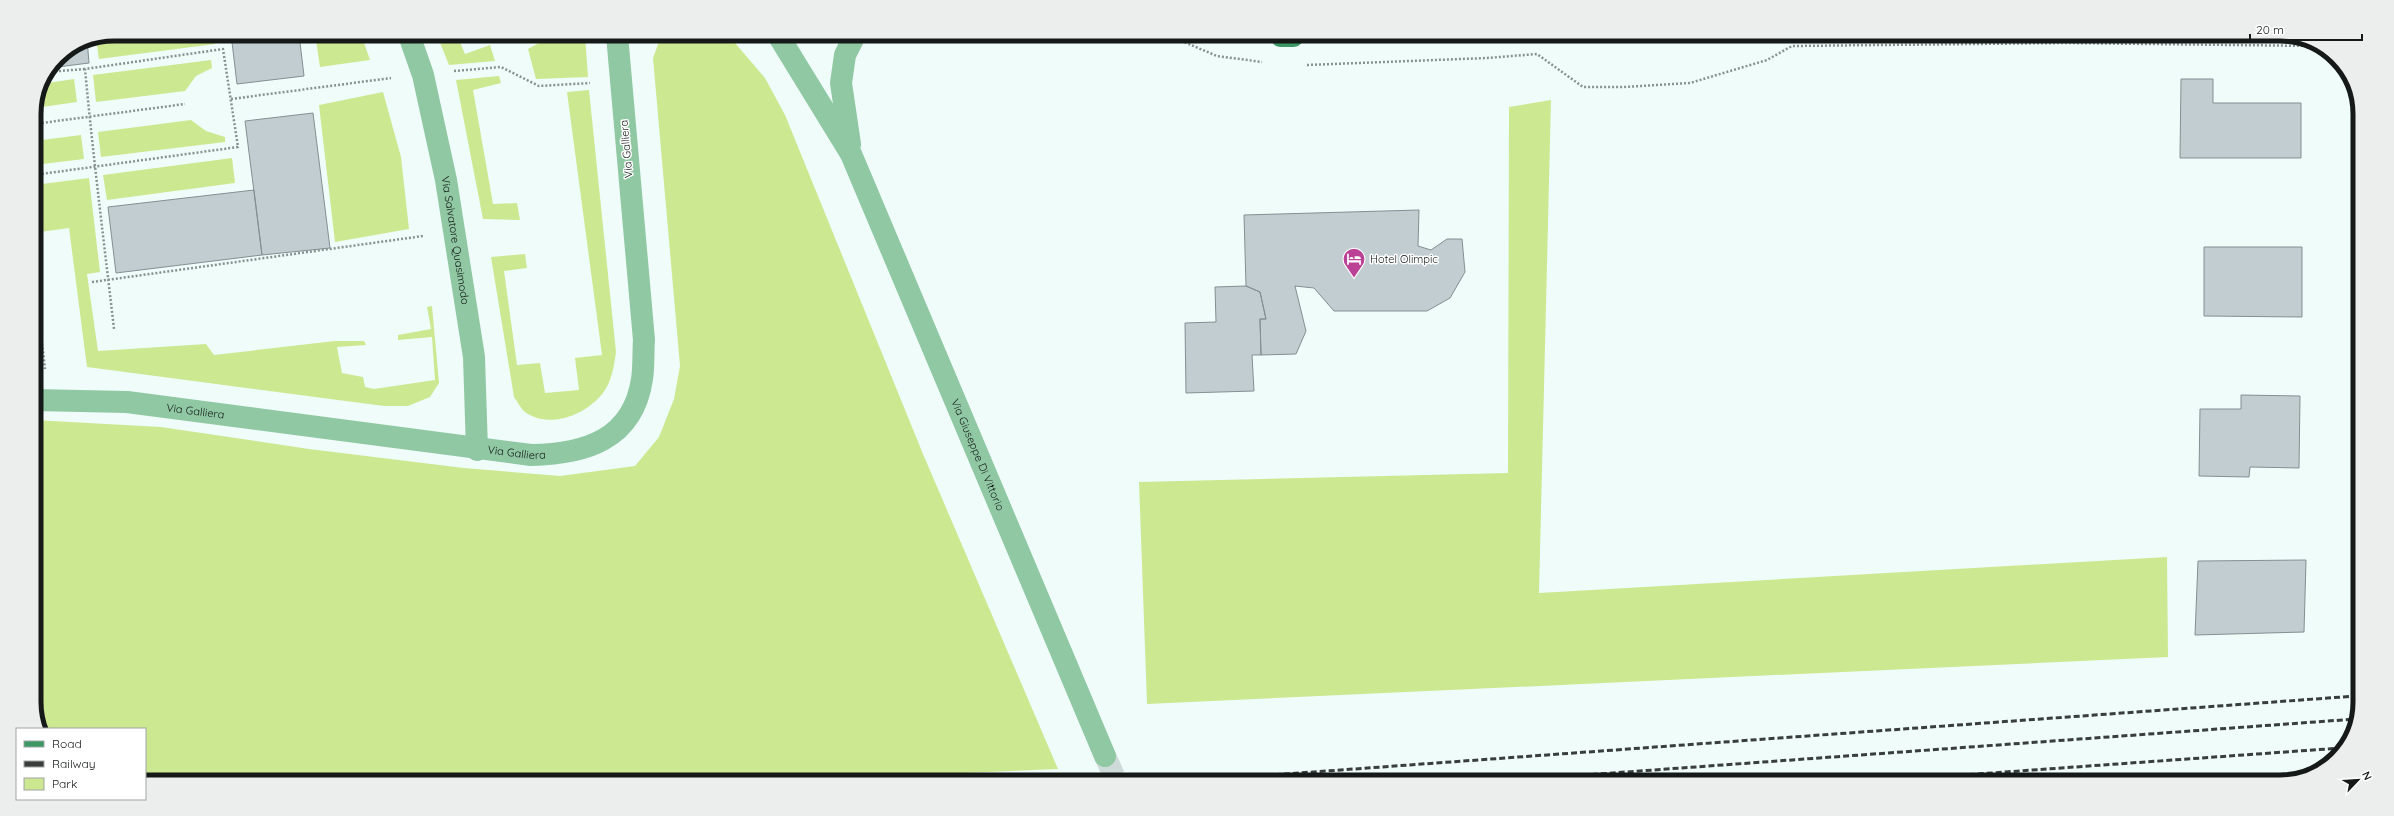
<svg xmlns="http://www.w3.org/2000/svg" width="2394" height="816" font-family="Quicksand,sans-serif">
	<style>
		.green { fill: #cce991 }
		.building { fill: #c1cdd0; stroke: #858f93 }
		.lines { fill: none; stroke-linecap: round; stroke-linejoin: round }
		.minor-tunnel { stroke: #cedad8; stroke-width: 22; stroke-dasharray: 22 11; stroke-linecap: butt }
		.path { stroke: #889190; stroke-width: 2.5; stroke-dasharray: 2 2; stroke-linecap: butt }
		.minor { stroke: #8fc8a2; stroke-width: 22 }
		.major { stroke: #3a9862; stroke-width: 22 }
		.rail { stroke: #393e3d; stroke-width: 3; stroke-dasharray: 6 3; stroke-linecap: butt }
		.labels { text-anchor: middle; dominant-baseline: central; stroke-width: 3; stroke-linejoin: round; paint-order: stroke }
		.street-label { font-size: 11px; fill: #151918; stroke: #fff }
		.poi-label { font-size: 11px; fill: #151918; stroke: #fff; text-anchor: start }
		.rim { fill: none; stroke: #151918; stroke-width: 5 }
	</style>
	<rect width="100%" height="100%" fill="#effcfa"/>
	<!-- green -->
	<path class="green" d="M122,34H214L215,44L99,59L96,38Z
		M315,34H361L370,60L320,67Z
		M437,35H457L465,54L490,45L495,61L449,65Z
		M550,35H585L588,77L536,79L528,49L550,37Z
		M665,35L729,36L765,78L785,115L923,454L1058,769L824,779L145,778V729H43L34,707V420L161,427L309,449L464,468L560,476L635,466L659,437L674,399L680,366L653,58L660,39Z
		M211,60L212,68L196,76L185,91L96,102L93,75Z
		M499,76L501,83L473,90L493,204L517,203L520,220L483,219L456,80Z
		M74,79L77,102L35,108L41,84Z
		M589,90L616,352C614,366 612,381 603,393C587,414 550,430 525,412C521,409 517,401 514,397L491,257L525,254L527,268L504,271L517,365L540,363L545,393L579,390L575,358L602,355L567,92Z
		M383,92L401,157L409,229L335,242L319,105Z
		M1551,100L1539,593L2167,557L2168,657L1147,704L1139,482L1508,473L1509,107Z
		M191,120L206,131L225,137V142L101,157L98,132Z
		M81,135L84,159L34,165V141Z
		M232,158L235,183L107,200L103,175Z
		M89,178L100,272L87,274L98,351L206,344L214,355L335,341H364L366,345L337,347L342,373L363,377L365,387L374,389L435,380L432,337L398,340V335L431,329L427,307L432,306L439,383L430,397L408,406H384L87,367L69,228L40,232L34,185Z"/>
	<!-- building -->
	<path class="building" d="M231,34H299L304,76L237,84Z
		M87,39L89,63L50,68L58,57Z
		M2181,79H2213V103H2301V158H2180Z
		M313,113L330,248L262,255L245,121Z
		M254,190L262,255L116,273L108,207Z
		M1419,210L1418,246L1431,250L1447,239H1462L1465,272L1450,298L1427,311H1334L1314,288L1295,286L1306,331L1296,354L1261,355L1260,319H1266L1260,292L1246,286L1244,215Z
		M2204,247H2302V317L2204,316Z
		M1246,286L1260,292L1266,319H1260L1261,355H1252L1254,391L1186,393L1185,323L1216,322L1215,287Z
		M2241,395L2300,396L2299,468L2250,467L2249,477L2199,476L2200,409H2241Z
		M2306,560L2304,632L2195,635L2198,561Z"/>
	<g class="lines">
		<!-- minor-tunnel -->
		<path class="minor-tunnel" d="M1105,756L1116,780"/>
		<!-- path -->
		<path class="path" d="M1170,36L1217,56L1262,62
			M1307,65L1487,58L1537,54L1583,87H1624L1690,83L1767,60L1792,46L2065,43L2316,46
			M454,71L501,67L539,86L590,83
			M47,72L85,69
			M231,99L391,78
			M34,124L185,104
			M34,175L238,147L223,49L85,69C93,156 104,242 114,329
			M34,272L45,369
			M92,282L423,236"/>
		<!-- minor -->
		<g class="minor">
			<path id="s1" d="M409,35L423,75L446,180L474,357L477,450"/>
			<path id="s2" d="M778,35L851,154L1105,756"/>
			<path d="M850,144L841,83L845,55L855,35"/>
			<path id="s3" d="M34,400L127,402L531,455C585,454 633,440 642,379C644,367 643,353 644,340L617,35"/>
		</g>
		<!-- major -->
		<path class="major" d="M1281,36H1293"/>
		<!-- rail -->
		<path class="rail" d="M1203,780L2356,696
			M1502,781L2356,719
			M1879,781L2341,748
			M2194,782L2304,774"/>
	</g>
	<!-- icons -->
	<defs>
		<g id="hotel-pin" transform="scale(1.15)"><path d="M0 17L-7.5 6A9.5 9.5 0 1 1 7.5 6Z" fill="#ba4195" stroke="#fff"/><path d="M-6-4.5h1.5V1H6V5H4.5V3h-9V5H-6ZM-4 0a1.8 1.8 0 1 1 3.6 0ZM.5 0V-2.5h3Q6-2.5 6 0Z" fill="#fff"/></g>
	</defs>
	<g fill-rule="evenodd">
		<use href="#hotel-pin" x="1354" y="259"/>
	</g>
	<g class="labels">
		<!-- street labels -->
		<g class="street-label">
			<text transform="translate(626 149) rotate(-95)">Via Galliera</text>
			<text stroke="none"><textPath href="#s1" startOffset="211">Via Salvatore Quasimodo</textPath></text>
			<text stroke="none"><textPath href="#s3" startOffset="162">Via Galliera</textPath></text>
			<text stroke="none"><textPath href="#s3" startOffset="486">Via Galliera</textPath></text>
			<text stroke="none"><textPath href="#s2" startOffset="466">Via Giuseppe Di Vittorio</textPath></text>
		</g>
		<!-- poi labels -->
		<g class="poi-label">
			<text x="1370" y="259">Hotel Olimpic</text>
		</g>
	</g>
	<!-- crop -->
	<path d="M0 0H2394V816H0ZM114 41H2280A73 73 0 0 1 2353 114V702A73 73 0 0 1 2280 775H114A73 73 0 0 1 41 702V114A73 73 0 0 1 114 41Z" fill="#eceded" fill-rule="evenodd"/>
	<path class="rim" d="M114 41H2280A73 73 0 0 1 2353 114V702A73 73 0 0 1 2280 775H114A73 73 0 0 1 41 702V114A73 73 0 0 1 114 41Z"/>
	<!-- legend -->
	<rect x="16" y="728" width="130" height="72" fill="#ffffff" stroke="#a1a3a3"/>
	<rect x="24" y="741" width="20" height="6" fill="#3a9862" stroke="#a1a3a3"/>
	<text x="52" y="748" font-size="12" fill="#151918">Road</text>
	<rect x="24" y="761" width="20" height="6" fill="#393e3d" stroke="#a1a3a3"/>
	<text x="52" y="768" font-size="12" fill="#151918">Railway</text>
	<rect x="24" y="778" width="20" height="12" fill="#cce991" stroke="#a1a3a3"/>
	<text x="52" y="788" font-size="12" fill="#151918">Park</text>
	<!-- north arrow -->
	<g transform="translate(2358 780) rotate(65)" stroke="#ffffff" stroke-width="3" paint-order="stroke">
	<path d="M0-3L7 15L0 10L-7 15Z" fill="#151918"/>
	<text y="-6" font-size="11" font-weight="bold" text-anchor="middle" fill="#151918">N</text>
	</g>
	<!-- scale -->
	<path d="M2250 34v6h112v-6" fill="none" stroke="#151918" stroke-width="2"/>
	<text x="2256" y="34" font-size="12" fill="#151918" stroke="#ffffff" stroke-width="3" paint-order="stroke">20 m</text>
</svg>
